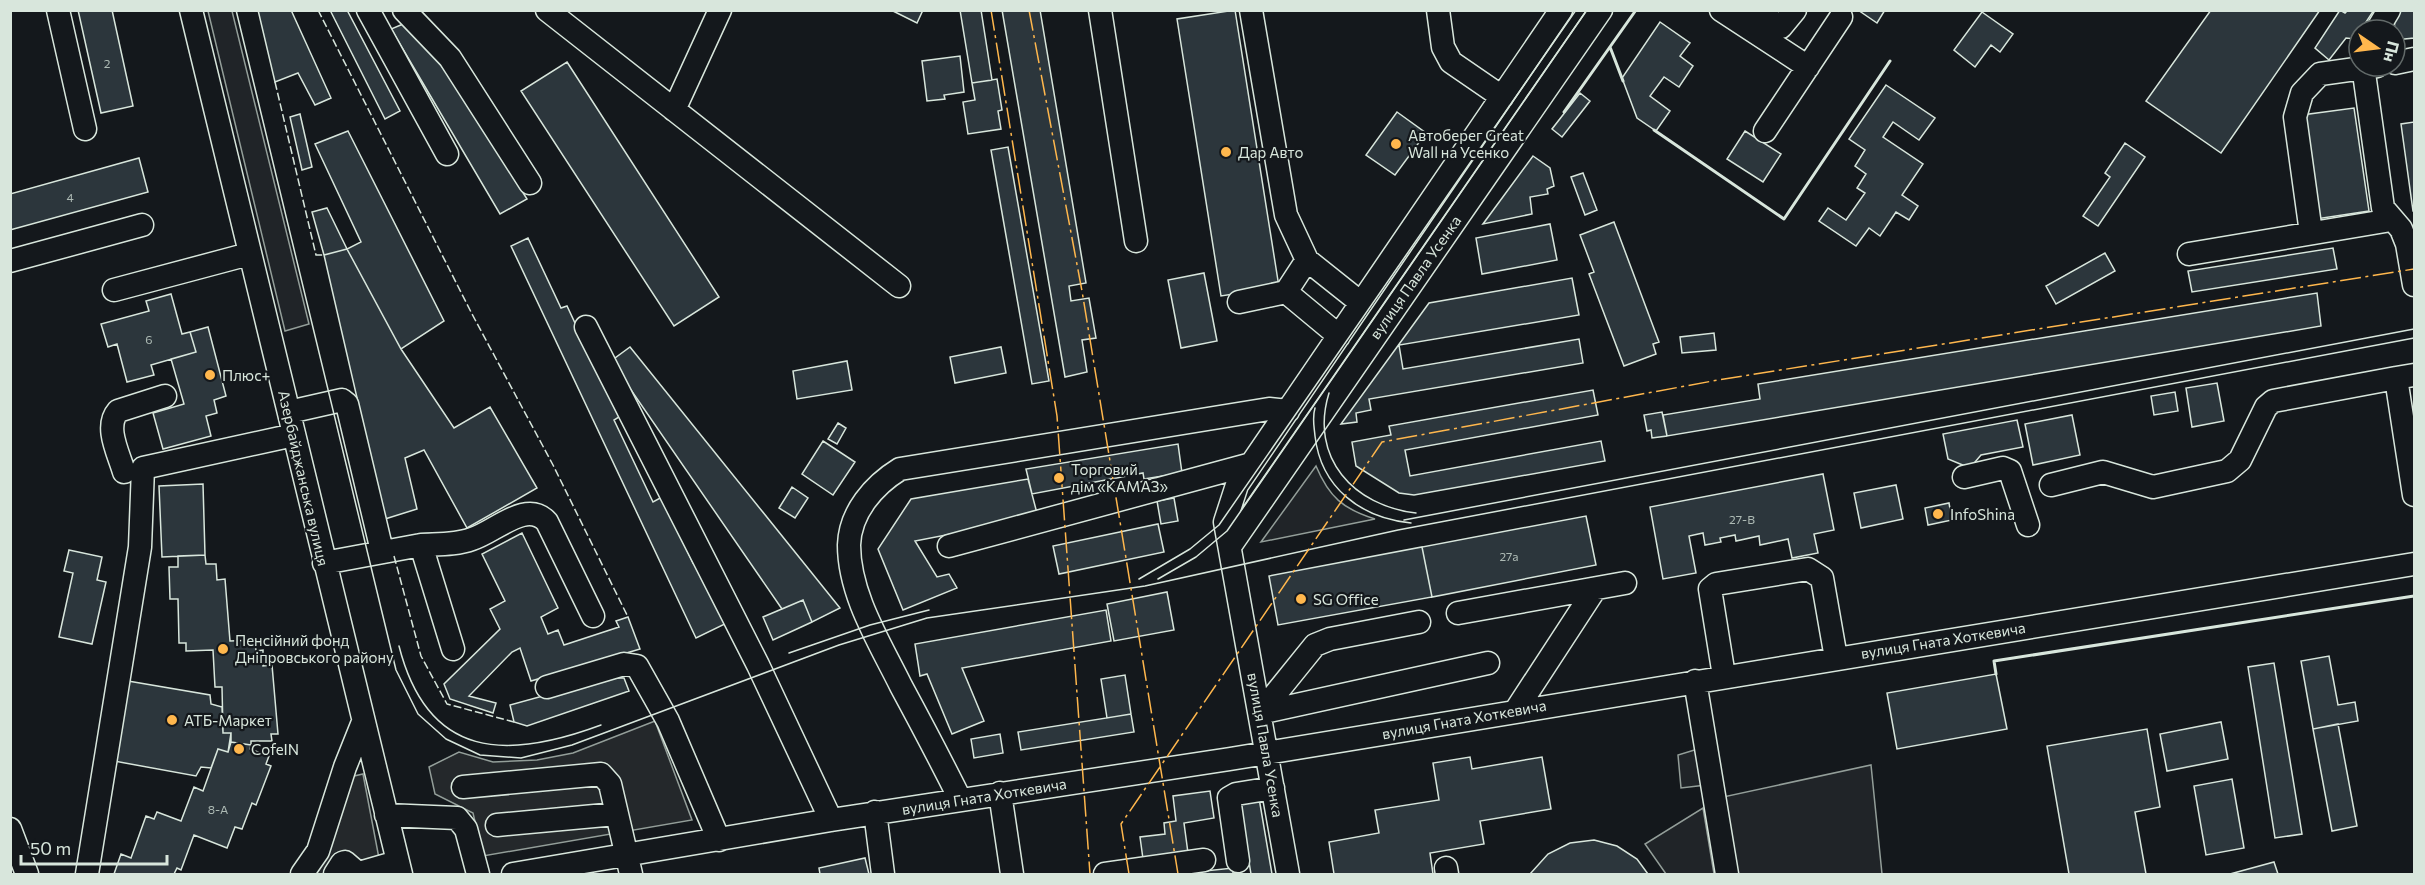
<svg xmlns="http://www.w3.org/2000/svg" width="2425" height="885" font-family="Commissioner,sans-serif">
	<style>
		.green { fill: #202428; stroke: #939e99; stroke-width: 1.5 }
		.parking { fill: #24282b; stroke: #939e99; stroke-width: 1.5 }
		.building { fill: #2c363c; stroke: #d8e6dc; stroke-width: 1.5 }
		.lines { fill: none; stroke-linecap: round; stroke-linejoin: round }
		.minor-casing { stroke: #d8e6dc; stroke-width: 25 }
		.minor { stroke: #14181c; stroke-width: 22 }
		.tram { stroke: #d8e6dc; stroke-width: 1.5 }
		.fence { stroke: #d8e6dc; stroke-width: 1.5; stroke-dasharray: 8 3; stroke-linecap: butt }
		.wall { stroke: #d8e6dc; stroke-width: 3 }
		.power { stroke: #ffb74d; stroke-width: 1.5; stroke-dasharray: 21 4.5 3 4.5; stroke-linecap: butt }
		.poi-dot { fill: #ffb74d; stroke: #14181c; stroke-width: 2 }
		.labels { text-anchor: middle; dominant-baseline: central; stroke-width: 4.5; stroke-linejoin: round; paint-order: stroke }
		.number-label { font-size: 12px; fill: #adbab4 }
		.poi-label { font-size: 15px; fill: #d8e6dc; stroke: #14181c; text-anchor: start }
		.street-label { font-size: 15px; fill: #d8e6dc; stroke: #14181c }
	</style>
	<rect width="100%" height="100%" fill="#14181c"/>
	<!-- green -->
	<path class="green" d="M208,11H232L309,324L285,331Z
		M1316,466C1329,497 1343,509 1375,519L1261,542Z
		M1701,748L1706,785L1681,788L1678,755Z
		M1871,765L1882,874H1735L1723,797Z
		M1703,808L1714,874H1666L1645,844Z"/>
	<!-- parking -->
	<path class="parking" d="M655,721L692,820L483,856L473,813L435,794L429,767L459,752L493,762L537,760L573,753Z
		M363,774L382,874H311L350,777Z"/>
	<!-- building -->
	<path class="building" d="M78,10H112L133,106L101,113Z
		M258,10H291L331,98L315,105L298,73L275,82Z
		M330,10H347L400,111L385,119Z
		M891,10H923L917,23Z
		M960,10H981L992,80L972,83Z
		M1002,10H1040L1086,283L1069,286L1071,301L1089,298L1096,338L1082,340L1087,372L1065,377Z
		M1235,10L1279,287L1221,296L1177,19Z
		M1858,10H1885L1877,23Z
		M2211,10H2320L2221,153L2146,101Z
		M2340,10L2345,13L2348,10H2374L2355,39L2346,38L2329,60L2315,48Z
		M2394,10H2414V38L2395,40Z
		M1982,12L2013,34L2000,52L1991,45L1975,67L1954,50Z
		M408,22L456,85L527,199L500,214L391,29Z
		M1660,22L1690,43L1680,56L1693,66L1679,87L1664,77L1650,96L1670,111L1656,131L1637,118L1622,78Z
		M960,56L964,92L944,95L945,99L927,101L922,61Z
		M567,62L719,297L674,326L521,91Z
		M997,79L1002,110L998,111L1001,129L968,134L963,102L975,100L972,83Z
		M1886,85L1935,118L1919,140L1893,122L1883,137L1923,164L1902,195L1918,206L1909,220L1896,212L1880,236L1869,228L1856,246L1819,221L1828,208L1846,220L1865,193L1857,188L1866,174L1855,166L1865,150L1849,139Z
		M1580,93L1590,101L1562,137L1552,129Z
		M2354,108L2369,211L2316,219L2302,115Z
		M1397,112L1426,133L1395,175L1366,155Z
		M300,114L312,167L302,170L290,117Z
		M2414,122V211H2413L2401,124Z
		M348,131L444,321L401,349L347,249L361,242L315,144Z
		M1745,131L1781,154L1763,182L1727,159Z
		M2125,143L2145,157L2098,226L2083,216L2110,177L2105,173Z
		M1008,147L1049,381L1032,384L991,150Z
		M1533,156L1550,168L1554,186L1547,189L1548,194L1530,197L1532,214L1483,224Z
		M139,158L148,192L10,230V194Z
		M1583,173L1597,210L1585,215L1571,177Z
		M327,208L347,249L324,255L312,212Z
		M1614,222L1659,342L1653,344L1656,354L1624,366L1589,274L1594,272L1580,235Z
		M1550,224L1557,260L1482,274L1476,238Z
		M528,238L561,308L567,306L619,417L614,420L653,502L662,497L693,563L700,559L729,622L696,638L511,246Z
		M2333,248L2337,269L2192,292L2188,271Z
		M347,249L401,349L454,428L490,407L537,488L467,528L424,450L405,458L417,509L385,519L324,255Z
		M2105,253L2115,271L2056,304L2046,286Z
		M1204,273L1217,341L1181,348L1168,280Z
		M1572,278L1579,315L1399,345L1403,369L1579,339L1583,363L1369,399L1371,410L1356,413L1357,422L1341,424L1429,303Z
		M2317,293L2321,326L1667,436L1663,415L1760,399L1758,384Z
		M171,294L182,334L190,332L196,352L151,365L154,375L127,382L117,344L108,347L101,324L149,311L146,301Z
		M208,327L226,396L214,400L217,413L206,416L211,436L163,449L153,413L184,404L171,359L196,352L190,332Z
		M1714,333L1716,350L1682,353L1680,337Z
		M630,347L840,608L812,622L803,600L782,609L611,361Z
		M1001,347L1006,373L955,383L950,357Z
		M847,361L852,390L797,399L793,371Z
		M2217,383L2224,421L2192,427L2186,388Z
		M1593,390L1598,415L1405,450L1410,476L1601,441L1605,461L1414,495L1399,493L1356,466L1352,442L1391,435L1389,426Z
		M2175,392L2178,411L2154,415L2151,396Z
		M1662,412L1667,436L1652,438L1651,430L1647,431L1644,415Z
		M2072,415L2080,455L2033,465L2025,424Z
		M2017,420L2023,447L1981,455L1970,468L1948,459L1943,434Z
		M838,423L846,428L837,444L828,439Z
		M823,441L855,462L833,495L802,474Z
		M1178,444L1182,473L1144,479L1143,473L1032,494L1026,469Z
		M1823,474L1834,530L1814,534L1818,553L1792,558L1788,539L1760,545L1759,536L1736,541L1735,535L1720,538L1721,542L1705,545L1703,533L1689,536L1696,573L1663,579L1650,507Z
		M1028,479L1038,517L915,541L937,577L949,574L957,588L903,610L878,549L911,499Z
		M203,484L205,555L162,557L159,486Z
		M1896,485L1903,519L1861,528L1854,493Z
		M792,487L808,498L795,518L779,508Z
		M1174,498L1178,521L1161,524L1157,501Z
		M1949,503L1952,520L1928,525L1925,508Z
		M1586,516L1596,565L1432,597L1422,547Z
		M1158,524L1164,552L1059,574L1053,546Z
		M522,533L558,608L541,617L548,634L558,630L564,645L619,627L616,621L628,617L640,649L531,681L520,648L512,652L469,696L496,703L493,713L450,699L444,684L500,629L490,609L505,601L482,554Z
		M1422,547L1432,597L1278,625L1269,576Z
		M69,550L102,557L97,580L106,582L92,644L59,637L73,573L64,571Z
		M205,555L206,564H216L217,580L225,579L230,641L255,640L256,651L263,650V666L272,665L278,734H271L272,741H251V745L231,742V733H223L222,687H215L213,650L186,651V643H179L178,599H170L169,567H178V556Z
		M1167,592L1174,630L1114,641L1107,604Z
		M803,600L812,622L773,640L763,617Z
		M1106,610L1111,641L962,668L984,721L952,734L927,674L920,676L915,644Z
		M2329,656L2338,705L2355,702L2358,721L2313,729L2301,661Z
		M2274,663L2302,834L2275,838L2248,667Z
		M1996,674L2007,729L1897,749L1887,693Z
		M1125,675L1131,714L1107,718L1101,679Z
		M608,678H624L629,691L527,726L514,722L510,705Z
		M128,681L210,695L211,704L222,707L223,733H231L228,752L218,749L211,768L201,767L196,776L114,761Z
		M1131,714L1134,732L1021,750L1018,732Z
		M2221,722L2228,759L2167,771L2160,734Z
		M2338,724L2357,826L2332,831L2313,729Z
		M2147,729L2160,807L2135,812L2146,874H2069L2047,746Z
		M1000,734L1003,753L974,758L971,739Z
		M231,742L251,745L250,749L269,756L266,764L271,766L256,805L252,803L242,829L235,827L227,848L194,835L181,870L177,868L174,874H114L121,854L131,858L146,816L154,819L157,812L181,821L194,787L203,791L218,749L228,752Z
		M1470,757L1472,769L1542,757L1551,809L1480,821L1484,844L1430,853L1433,874H1334L1329,842L1379,833L1375,810L1439,800L1433,763Z
		M2232,779L2244,848L2206,855L2194,786Z
		M1210,791L1214,818L1184,823L1188,853L1143,859L1140,837L1165,834L1164,823L1176,821L1173,796Z
		M1259,798L1272,874H1251L1239,801Z
		M1594,840L1617,846L1637,859L1648,874H1530L1548,854L1570,843Z
		M865,858L869,874H820L819,868Z
		M2274,862L2278,874H2230Z
		M1233,868V874H1176Z"/>
	<g class="lines">
		<!-- minor casing -->
		<g class="minor-casing">
			<path id="minor" d="M58,10L85,129
				M191,10L401,874
				M368,10L447,154
				M404,10L450,58L530,183
				M547,10L899,286
				M1100,10L1136,241
				M1251,10L1286,215L1307,260L1361,303
				M1438,10L1443,47L1451,62L1502,97
				M1721,10L1808,67
				M1755,10L1781,27L1795,10
				M2377,30L2389,10
				M2395,63L2414,59
				M2363,66L2383,208L2401,229L2407,244L2414,285
				M674,110L720,10
				M1765,131L1841,17
				M2311,233L2295,117L2302,93L2320,74L2377,66
				M2189,254L2391,220
				M1307,260L1286,292L1339,336
				M10,261L142,225
				M114,290L249,254
				M1239,302L1286,292
				M586,327L758,665L831,820
				M2414,375L2396,378L2414,495
				M289,412L342,400L347,404L382,551
				M124,472C119,454 104,427 118,411L165,396
				M1964,477L2003,468L2010,471L2028,525
				M2051,485L2103,472L2153,487L2227,471L2240,460L2266,407L2273,401L2396,378
				M1231,545L1601,10
				M949,546L1251,464
				M324,563L421,545
				M1458,613L1625,583
				M453,649L421,545C438,544 456,545 472,539C495,532 527,499 547,522L593,616
				M1724,676L1710,589L1716,584L1808,569L1822,578L1836,658
				M1695,681L1727,874
				M547,687L624,664L637,666L668,721L719,840
				M1516,710L1595,589
				M1260,713L1488,663
				M1260,713L1315,645L1330,639L1419,622
				M463,787L601,774L610,784L631,874
				M1000,793L1012,874
				M960,799C941,761 921,723 901,686C880,643 849,595 849,545C850,512 874,485 900,469L1269,409L1288,411
				M875,812L883,874
				M386,815L457,818L466,829L478,874
				M497,825L616,814
				M10,829L27,874
				M1238,861L1229,798L1236,794L1273,788
				M1446,868L1447,874
				M359,873L397,862
				M87,874L140,547L143,468L294,435
				M302,874L318,851L345,767L363,722
				M335,874L342,863L345,862L359,874
				M513,874L831,820L1230,759L2414,564
				M1105,874L1204,860
				M1288,874L1225,522L1237,485L1561,10"/>
		</g>
		<!-- minor -->
		<use href="#minor" class="minor"/>
		<!-- tram -->
		<path class="tram" d="M236,10L396,670L418,714L446,739L480,755L521,758L572,745L839,645L927,618L1145,586L1398,530L2414,338
			M1329,393C1309,458 1354,506 1416,513
			M1315,408C1312,418 1314,425 1315,436C1321,488 1361,518 1411,523
			M1404,520L2414,329
			M1139,579L1190,549L1219,525L1576,10
			M1158,579L1196,557L1227,531L1587,10
			M399,646C428,760 507,760 601,725
			M789,653L870,625L929,610"/>
		<!-- fence -->
		<path class="fence" d="M318,10L472,314L553,465L628,617
			M275,82L316,255H324
			M394,556L421,656L447,704L514,722"/>
		<!-- wall -->
		<path class="wall" d="M1610,47L1623,81
			M1564,112L1636,10
			M1654,130L1784,219L1890,61
			M1996,674L1994,661L2414,596"/>
		<!-- power -->
		<path class="power" d="M991,10L1057,416L1090,874
			M1029,10L1082,291L1178,874
			M1129,874L1121,824L1382,442L1718,380L2414,269"/>
	</g>
	<!-- markers -->
	<g class="poi-dot">
		<circle cx="1396" cy="144" r="6"/>
		<circle cx="1226" cy="152" r="6"/>
		<circle cx="210" cy="375" r="6"/>
		<circle cx="1059" cy="478" r="6"/>
		<circle cx="1938" cy="514" r="6"/>
		<circle cx="1301" cy="599" r="6"/>
		<circle cx="223" cy="649" r="6"/>
		<circle cx="172" cy="720" r="6"/>
		<circle cx="239" cy="749" r="6"/>
	</g>
	<g class="labels">
		<!-- number labels -->
		<g class="number-label">
			<text x="107" y="63">2</text>
			<text x="70" y="197">4</text>
			<text x="149" y="339">6</text>
			<text x="1742" y="519">27-В</text>
			<text x="1509" y="556">27а</text>
			<text x="218" y="809">8-А</text>
		</g>
		<!-- poi labels -->
		<g class="poi-label">
			<text x="1408" y="135">Автоберег Great<tspan x="1408" dy="17">Wall на Усенко</tspan></text>
			<text x="1238" y="152">Дар Авто</text>
			<text x="222" y="375">Плюс+</text>
			<text x="1071" y="469">Торговий<tspan x="1071" dy="17">дім «КАМАЗ»</tspan></text>
			<text x="1950" y="514">InfoShina</text>
			<text x="1313" y="599">SG Office</text>
			<text x="235" y="640">Пенсійний фонд<tspan x="235" dy="17">Дніпровського району</tspan></text>
			<text x="184" y="720">АТБ-Маркет</text>
			<text x="251" y="749">CofeIN</text>
		</g>
		<!-- street labels -->
		<g class="street-label">
			<text transform="translate(1415 277) rotate(-55)">вулиця Павла Усенка</text>
			<text transform="translate(304 478) rotate(77)">Азербайджанська вулиця</text>
			<text transform="translate(1943 640) rotate(-9)">вулиця Гната Хоткевича</text>
			<text transform="translate(1464 719) rotate(-10)">вулиця Гната Хоткевича</text>
			<text transform="translate(1266 745) rotate(80)">вулиця Павла Усенка</text>
			<text transform="translate(984 796) rotate(-9)">вулиця Гната Хоткевича</text>
		</g>
	</g>
	<!-- border -->
	<rect width="2425" height="885" fill="none" stroke="#d8e6dc" stroke-width="24"/>
	<!-- north arrow -->
	<g transform="translate(2377 48) rotate(104)"><circle r="28" fill="#14181c" stroke="#626a69" stroke-width="1.5"/>
	<path d="M0-4.5L10 22L0 15L-10 22Z" fill="#ffb74d"/>
	<text y="-9" font-size="16" font-weight="bold" text-anchor="middle" fill="#d8e6dc">Пн</text>
	</g>
	<!-- scale -->
	<path d="M21 855v9h146v-9" fill="none" stroke="#d8e6dc" stroke-width="3"/>
	<text x="30" y="855" font-size="18" fill="#d8e6dc" stroke="#14181c" stroke-width="4.5" paint-order="stroke">50 m</text>
</svg>
